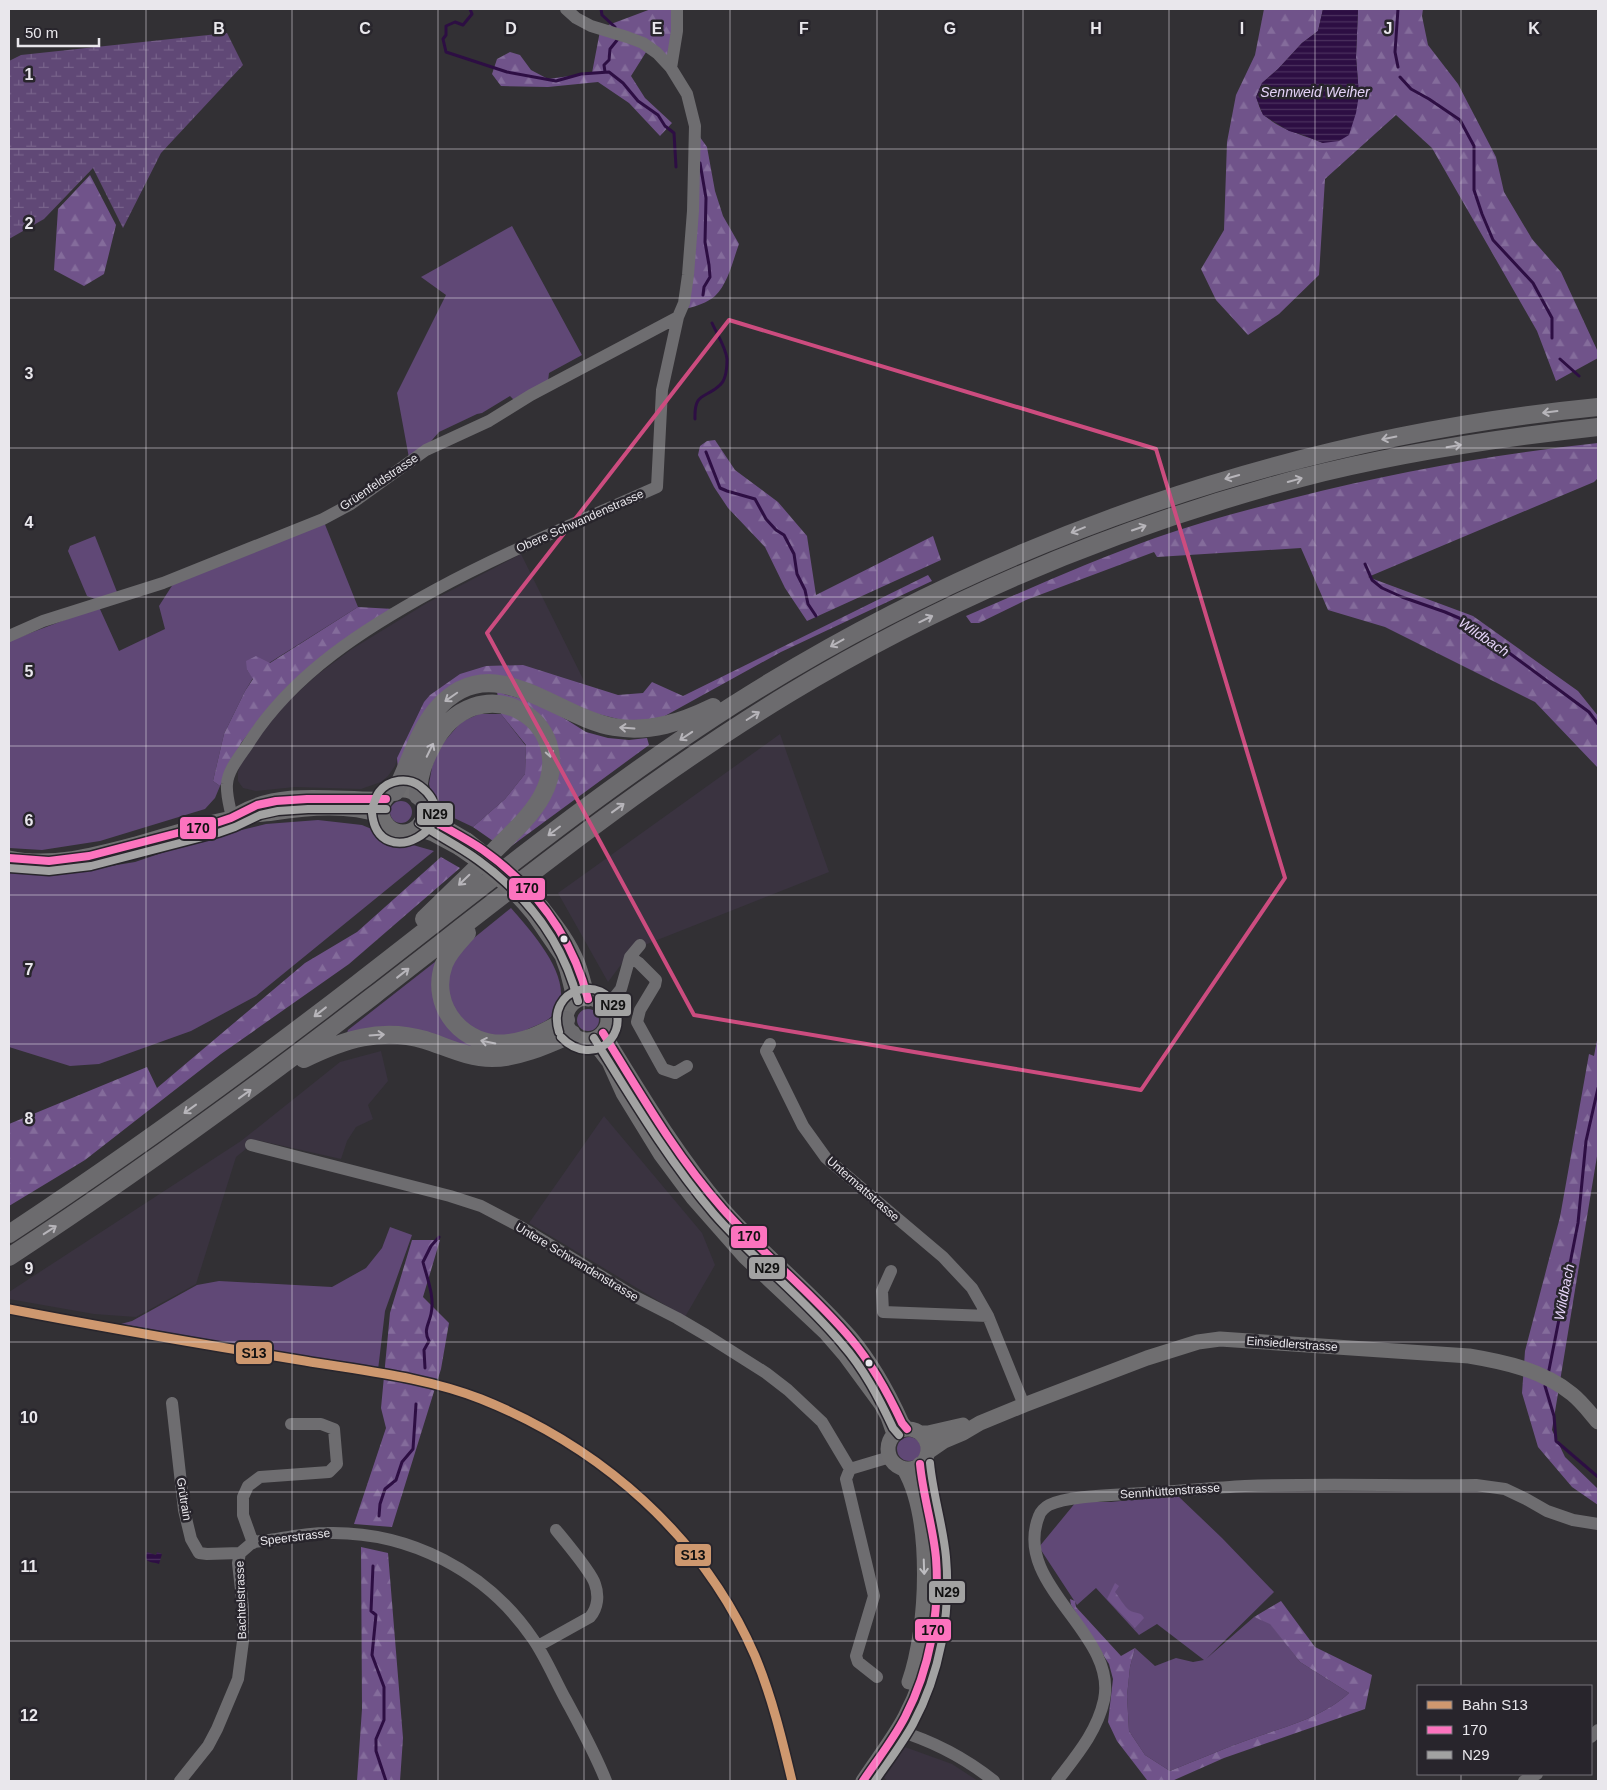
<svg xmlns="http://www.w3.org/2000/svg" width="1607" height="1790" font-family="Arial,sans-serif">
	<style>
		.built { fill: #3a3340 }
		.green { fill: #604876 }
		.forest { fill: url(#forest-firs) }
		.wetland { fill: url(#wetland-marsh) }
		.water { fill: url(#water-rules) }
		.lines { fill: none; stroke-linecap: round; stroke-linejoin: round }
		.stream { stroke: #2d0e43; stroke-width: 3 }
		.minor { stroke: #6e6d70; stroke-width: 12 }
		.major { stroke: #6f6e70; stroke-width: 15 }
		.highway { stroke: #6c6b6e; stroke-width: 18 }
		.major-bridge { stroke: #6f6e70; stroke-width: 15 }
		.bus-1-casing { stroke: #28252c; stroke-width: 11 }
		.bus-2-casing { stroke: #28252c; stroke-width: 11 }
		.bus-1 { stroke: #fc73be; stroke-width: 8 }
		.bus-2 { stroke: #a2a2a2; stroke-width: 8 }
		.rail-1-casing { stroke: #28252c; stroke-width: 12 }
		.rail-1 { stroke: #ce986f; stroke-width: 9 }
		.oneway { stroke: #b7b5ba }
		.oneway2 { stroke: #bebdc1 }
		.marked { fill: none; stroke: #cc4c7f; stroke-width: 4; stroke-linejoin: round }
		.grid { fill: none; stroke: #e9e7ec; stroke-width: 1; stroke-opacity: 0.55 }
		.bus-dot { fill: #e9e7ec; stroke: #28252c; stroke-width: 2 }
		.labels { text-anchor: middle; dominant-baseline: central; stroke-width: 5; stroke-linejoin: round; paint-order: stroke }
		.street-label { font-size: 12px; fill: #e9e7ec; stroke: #28252c }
		.water-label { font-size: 14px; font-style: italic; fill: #e6d4f9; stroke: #28252c }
		.grid-label { font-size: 16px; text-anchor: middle; font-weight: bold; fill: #e9e7ec; stroke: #28252c; stroke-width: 5; stroke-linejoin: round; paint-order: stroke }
		.line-badge { stroke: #28252c; stroke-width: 2 }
		.pale-badge-label { font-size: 14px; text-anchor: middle; font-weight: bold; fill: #111 }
	</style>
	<defs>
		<pattern id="forest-firs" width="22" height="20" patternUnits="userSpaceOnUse" patternTransform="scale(1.25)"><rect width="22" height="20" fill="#70538a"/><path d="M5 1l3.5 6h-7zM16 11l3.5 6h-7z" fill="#846c9b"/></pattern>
		<pattern id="wetland-marsh" width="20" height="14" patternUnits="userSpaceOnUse" patternTransform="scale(1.25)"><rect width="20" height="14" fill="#604876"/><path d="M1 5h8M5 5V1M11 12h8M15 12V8" fill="none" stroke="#77628a"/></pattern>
		<pattern id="water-rules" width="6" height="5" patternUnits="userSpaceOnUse" patternTransform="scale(1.25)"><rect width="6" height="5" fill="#2d0e43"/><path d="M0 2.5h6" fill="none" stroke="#4b315e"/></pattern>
	</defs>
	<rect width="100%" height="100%" fill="#323034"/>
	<!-- built -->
	<path class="built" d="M521,554L586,685L552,674L437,690L424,702L397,758L395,766L388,776L381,782L361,789L295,787L256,791L243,788L238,781V772L242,760L282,707L317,675L352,649L427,603Z
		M780,734L829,872L632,950L608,982L558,893Z
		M381,1051L388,1081L368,1105L373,1119L356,1127L347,1141L341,1159L257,1140L236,1157L196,1284L136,1317L94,1314L9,1299V1292L241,1141L340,1062Z
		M604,1116L702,1233L715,1265L685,1317L529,1223Z
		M902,1746L952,1764L978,1781H887L883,1776Z"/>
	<!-- green -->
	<path class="green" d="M512,226L582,355L549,373L548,381L515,401L510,396L482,413L477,414L439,432L426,447L409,458L397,393L446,295L421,277Z
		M324,522L358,607L269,663L247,670L253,678L245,691L224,734L213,781L220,786L215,798L205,809L100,841L42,850L9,848V641L99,607L119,651L165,629L159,606L175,581Z
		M95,536L117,592L98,600L87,596L68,551L70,546Z
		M479,714H501L526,746L525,774L505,799L473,827L454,818L438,806L432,796L429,784L432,767L438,749L461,722Z
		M390 812a11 11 0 1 1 22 0a11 11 0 1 1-22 0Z
		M318,820L362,825L374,830L380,839L394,846L413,845L434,851L256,996L191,1031L99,1064L70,1066L9,1047V873L62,874L135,862L200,840L266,824Z
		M511,908C531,931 579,983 554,1014C546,1024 531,1026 521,1033C514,1038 508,1046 502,1053L347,1033L348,1030L440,958L464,946Z
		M577 1020a11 11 0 1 1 22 0a11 11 0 1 1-22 0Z
		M390,1227L412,1235L385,1311L378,1370L121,1324L132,1321L197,1285L219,1281L332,1287L366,1268L382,1248Z
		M897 1449a12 12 0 1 1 24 0a12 12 0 1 1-24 0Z
		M1177,1495L1222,1538L1274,1592L1206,1659L1254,1617L1270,1623L1300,1662L1349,1693C1321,1719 1280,1728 1245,1741C1220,1750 1195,1761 1170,1771L1145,1755L1129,1731L1127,1696L1130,1667L1135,1648L1155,1666L1176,1658L1193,1662L1204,1660L1157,1624L1139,1635L1096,1588L1077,1605L1039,1547L1076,1502H1111Z"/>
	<!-- forest -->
	<path class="forest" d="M651,9H675L669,63L648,49L631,76L645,98L672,123L660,136L629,103L598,82L548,87L501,86L492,74L497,59L510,52L520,55L531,70L548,79L592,73L600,31L603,27Z
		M1264,9H1323L1318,31L1302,43L1278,69L1262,83L1256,97C1258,102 1260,111 1264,115C1280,130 1304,135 1323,143L1359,95L1356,57L1358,9H1423L1422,16L1428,45L1458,84L1496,157L1504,192L1532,239L1561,272L1598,352V358L1556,381L1537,331L1432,148L1396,115L1325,179L1319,275L1279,314L1248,335L1216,300L1201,269L1224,230L1227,142L1236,95L1255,55Z
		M697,133L707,147L715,191L723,216L739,244C733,260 728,284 715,296C707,303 696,306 686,309Z
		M90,175L116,225L104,274L84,286L54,270L58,209Z
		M715,440L735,470L778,502L807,536L816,595L933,536L941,560L807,621L785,588L765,547L728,508L714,487L698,455L700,446L707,441Z
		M1598,443V478L1594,482L1368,577L1473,616L1578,691L1598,716V768L1535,702L1385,627L1328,610L1301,548L1157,557L1154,552L1026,600L979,623H971L966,616C1029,589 1091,561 1155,538C1200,522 1247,510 1293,498C1394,472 1495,454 1598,443Z
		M928,575L932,581L781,652L663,717L630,722L582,710L461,685L398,769L397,758L424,702L430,695L460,674L486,666L523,665L618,695L643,693L652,682L683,696Z
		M358,607L393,609L276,700L241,743L220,786L213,781L224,734L245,691L253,679L247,670L246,661L256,656L270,663Z
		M497,692L543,705L586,732L608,738L629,740L647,738L649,745L506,850L473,827L505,799L525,774L526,745L501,714Z
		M441,857L460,868L349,964L221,1054L85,1160L9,1206V1124L147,1067L157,1088L305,963L357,932Z
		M1598,1035V1150L1552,1430L1565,1457L1598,1489V1505L1572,1487L1538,1447L1522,1393L1525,1351L1560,1217L1589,1054L1594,1056Z
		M412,1240H440L423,1297L449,1323L441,1369L392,1527L354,1524L386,1428L381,1408L390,1313Z
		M361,1547L388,1553L403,1738L400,1781H357L362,1709Z
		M1115,1583L1119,1586L1115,1592C1119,1597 1124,1606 1129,1610C1135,1614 1140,1611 1144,1618L1135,1628L1107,1599Z
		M1070,1599L1075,1601L1076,1607L1121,1656L1135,1648L1130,1667L1127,1696L1129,1731L1145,1755L1170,1771C1195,1761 1220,1750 1245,1741C1280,1728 1321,1719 1349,1693L1300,1662L1270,1624L1254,1617L1281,1601L1315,1647L1372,1675L1365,1709L1224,1758L1172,1781L1147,1780L1117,1741L1108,1722L1113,1679L1109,1664L1071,1605Z"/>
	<!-- wetland -->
	<path class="wetland" d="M227,33L243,65L161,153L123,228L93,168L44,219L9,239V61L21,55Z"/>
	<!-- water -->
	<path class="water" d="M1323,9H1358L1356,57L1359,95L1356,113L1349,135L1339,141L1323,143L1303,135L1289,131L1263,115L1256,97L1262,83L1278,69L1302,43L1318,31Z
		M147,1552L156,1555L157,1552L162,1554L159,1564C152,1561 143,1564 147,1552Z"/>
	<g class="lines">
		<!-- stream -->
		<path class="stream" d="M470,9L472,14L463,25L455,22L446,26V35L443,39L446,52L507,72L556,81L581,74L609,72L623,83L638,101L658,115L665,126L674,133L676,167
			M601,9L602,15L615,27
			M1398,67L1395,52L1398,9
			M605,72L604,65L609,60L610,49L618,39
			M1400,77L1411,89L1429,99L1460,120L1474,146V190L1482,214L1493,240L1533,283L1552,318V338
			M700,163L706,198L705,242L709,265L710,277L704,287L703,295
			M1560,359L1579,376
			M695,419C694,391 706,399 720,385C726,380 727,367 727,359C726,348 717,334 712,323
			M706,452L720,488L727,491L755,499L766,519L776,530L784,535L794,554L797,574L805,590L808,604L816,616
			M1365,564L1372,580L1382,588L1402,597L1445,612L1466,621L1589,712L1598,724
			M425,1368L424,1350L429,1341C423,1330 429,1324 431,1314C435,1297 427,1278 423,1262L431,1246L439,1237
			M1548,1375L1578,1223L1586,1141L1598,1088
			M1546,1383L1545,1386L1554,1416L1556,1441L1598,1477
			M379,1516L380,1504L385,1489L396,1480L402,1462L413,1449L416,1404
			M373,1566L371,1611L376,1615L372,1655L384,1687V1720L376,1739V1751L386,1781"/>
		<!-- minor -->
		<path class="minor" d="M671,68L677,31V9
			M9,636L43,621L163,583L323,519L351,504L426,450L489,421L531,395L678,317
			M232,818C230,807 226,795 227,784C228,769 242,754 250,741C294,673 365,628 435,590C507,551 583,520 657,487L662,390L678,317L684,303L688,275L693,211L695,126L687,94L671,68L657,53L643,43L627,37L591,26L576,18L566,9
			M630,957L639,963L656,980L655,985L640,1010L637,1022L663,1069L675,1073L687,1066
			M605,1009L621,989L630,957L640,945
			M770,1044L766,1051L803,1126L826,1158L943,1257L972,1288L988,1316L1024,1405
			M251,1145L450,1196L481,1206L521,1227L632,1295L677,1318L706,1335L766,1373L788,1390L822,1422L850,1469L890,1457
			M891,1271L882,1291L883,1312L988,1316
			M172,1403L184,1510L191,1539L199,1553L207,1554L240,1553
			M850,1469L846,1479L874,1596L856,1656L858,1662L877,1677
			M253,1543L243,1515V1497L248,1486L260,1477L329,1472L337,1464L334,1429L321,1424H291
			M240,1553C244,1550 248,1546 252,1543C257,1541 265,1541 270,1540C289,1537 307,1533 327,1533C409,1531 487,1571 533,1639C546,1658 555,1680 566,1700C580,1726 595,1753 606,1781
			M538,1646L590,1617C598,1608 599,1595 595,1584C592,1573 565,1541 556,1530
			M896,1730C933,1741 964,1757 994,1781
			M1591,1737L1598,1730
			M180,1781L208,1746L217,1729L238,1679L243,1641V1607L238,1563L240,1553
			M1057,1781C1076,1756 1097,1732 1104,1700C1118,1633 1011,1585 1039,1516C1040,1512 1045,1507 1049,1505C1069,1495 1119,1495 1143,1493C1177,1491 1211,1488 1245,1486C1321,1483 1399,1486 1476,1485L1505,1489L1526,1499L1547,1511L1573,1520L1598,1524
			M1524,1781L1537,1774"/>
		<!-- major -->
		<path class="major" d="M382 811a21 21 0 1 1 42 0a21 21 0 1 1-42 0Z
			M240,813C283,788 339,801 386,799
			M424,815L467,840
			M415,828L433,834L459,848
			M9,858C51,867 95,855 136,844C168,835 200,824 232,818C245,815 259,815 273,813C309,808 347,804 382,816
			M542,907C556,925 570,943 578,964C582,975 585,987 588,999
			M534,915L562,956L567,970L575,1002
			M566 1019a21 21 0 1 1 42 0a21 21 0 1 1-42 0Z
			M603,1033C640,1093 676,1154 722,1208C762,1254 810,1291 850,1337C872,1363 888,1392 902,1423L907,1429
			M592,1040L609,1062L623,1093L661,1155L693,1198L745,1257L826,1333L845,1355L881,1404L888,1417L894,1434
			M888 1449a20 20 0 1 1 40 0a20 20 0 1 1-40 0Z
			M921,1433H928L963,1425
			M928,1452L944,1441L963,1433L980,1423L1024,1405L1147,1358L1198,1342L1220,1339L1469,1356C1505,1362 1542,1370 1572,1394C1582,1402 1590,1413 1598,1422
			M904,1469C933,1519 928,1628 909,1682
			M863,1781C876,1761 894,1738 905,1717C930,1670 940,1612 936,1558C933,1526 922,1496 920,1464"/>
		<!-- highway -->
		<path class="highway" d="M395,792C409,766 417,733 436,710C491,645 555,717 614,727C650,733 682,722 713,707
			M418,796C418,778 423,762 432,746C476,660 583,720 542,796C531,816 511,834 495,850C471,873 448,896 424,919
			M467,933C458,943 449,952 444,964C428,1007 465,1049 509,1043C529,1041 549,1030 566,1020
			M304,1059C343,1040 381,1027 425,1040C447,1047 468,1058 492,1058C519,1058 547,1045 572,1034
			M9,1234C129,1155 244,1071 358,983C481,888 602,789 733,705C994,539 1290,437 1598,407
			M9,1257C134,1175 255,1087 373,996C509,891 641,783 788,694C947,598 1120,526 1301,478C1398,453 1498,438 1598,427"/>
		<!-- major-bridge -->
		<path class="major-bridge" d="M467,840L513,876L542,907
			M459,848C488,867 512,888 534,915"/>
		<!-- bus-1 casing -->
		<g class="bus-1-casing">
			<path id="bus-1" d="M424,815C443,827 464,837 483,850C535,887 572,936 588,999
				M9,858L49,861L89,856L216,823L231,818L257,805L276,801L307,799H386
				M603,1033C640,1093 676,1156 723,1209C763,1255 812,1292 851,1339C872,1364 888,1393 902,1423L907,1429
				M863,1781C877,1760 893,1740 905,1717C930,1669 940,1612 936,1558C933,1526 923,1496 920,1464"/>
		</g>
		<!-- bus-2 casing -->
		<g class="bus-2-casing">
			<path id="bus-2" d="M372,813C378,876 471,825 420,786C408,777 389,779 379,792C376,796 375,801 373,806
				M419,823C438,836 459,846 478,860C528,896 563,941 578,1001
				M9,868L49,871L91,866L218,833L235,827L260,815L278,811L308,809H386
				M559,1032C545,987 605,973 616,1010C619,1020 618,1030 611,1039C597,1056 575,1052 561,1037
				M594,1038C632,1099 668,1160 714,1214C754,1260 803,1297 842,1344C864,1369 879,1398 893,1428L899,1435
				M875,1781C888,1762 902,1744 913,1724C940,1674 951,1614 946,1557C943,1525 933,1495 930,1463"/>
		</g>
		<!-- bus-1 -->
		<use href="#bus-1" class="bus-1"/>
		<!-- bus-2 -->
		<use href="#bus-2" class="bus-2"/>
		<!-- rail-1 casing -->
		<g class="rail-1-casing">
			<path id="rail-1" d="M9,1309C107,1328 206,1345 305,1361C364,1371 425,1377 481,1399C601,1447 703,1536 755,1656C772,1697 782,1739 792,1781"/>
		</g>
		<!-- rail-1 -->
		<use href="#rail-1" class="rail-1"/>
	</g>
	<!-- one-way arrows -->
	<defs><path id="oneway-shaft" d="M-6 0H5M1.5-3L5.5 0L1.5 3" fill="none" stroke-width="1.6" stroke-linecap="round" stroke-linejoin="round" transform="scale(1.25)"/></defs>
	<g class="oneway">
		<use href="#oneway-shaft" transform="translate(1550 412) rotate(173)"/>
		<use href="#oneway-shaft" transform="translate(1389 438) rotate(169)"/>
		<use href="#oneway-shaft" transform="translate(1454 446) rotate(-9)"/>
		<use href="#oneway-shaft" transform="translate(1232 477) rotate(164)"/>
		<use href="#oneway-shaft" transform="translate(1295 480) rotate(-15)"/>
		<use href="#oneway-shaft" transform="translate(1139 528) rotate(-19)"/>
		<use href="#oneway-shaft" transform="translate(1078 530) rotate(158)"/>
		<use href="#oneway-shaft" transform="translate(926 619) rotate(-26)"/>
		<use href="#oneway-shaft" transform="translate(837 643) rotate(151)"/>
		<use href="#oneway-shaft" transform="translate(451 697) rotate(145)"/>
		<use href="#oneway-shaft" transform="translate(753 716) rotate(-32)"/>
		<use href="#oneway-shaft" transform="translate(627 728) rotate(-176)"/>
		<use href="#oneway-shaft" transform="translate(686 736) rotate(146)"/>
		<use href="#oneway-shaft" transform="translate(430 750) rotate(-64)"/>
		<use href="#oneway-shaft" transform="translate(549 750) rotate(78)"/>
		<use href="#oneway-shaft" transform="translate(618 808) rotate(-36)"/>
		<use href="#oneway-shaft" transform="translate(554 831) rotate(143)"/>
		<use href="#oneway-shaft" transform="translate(464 880) rotate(136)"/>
		<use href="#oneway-shaft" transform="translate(403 973) rotate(-38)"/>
		<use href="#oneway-shaft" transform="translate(320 1012) rotate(142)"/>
		<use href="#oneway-shaft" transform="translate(377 1035) rotate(-4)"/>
		<use href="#oneway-shaft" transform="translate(488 1042) rotate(-169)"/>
		<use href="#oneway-shaft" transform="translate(245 1094) rotate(-36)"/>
		<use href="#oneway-shaft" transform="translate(190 1109) rotate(144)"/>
		<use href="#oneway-shaft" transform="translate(50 1230) rotate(-33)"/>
	</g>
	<use class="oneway2" href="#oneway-shaft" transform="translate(924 1567) rotate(88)"/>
	<!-- marked area -->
	<path class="marked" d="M729,320L1156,449L1285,878L1141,1090L694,1015L487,633Z"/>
	<!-- grid -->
	<path class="grid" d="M146,9V1781M292,9V1781M438,9V1781M584,9V1781M730,9V1781M877,9V1781M1023,9V1781M1169,9V1781M1315,9V1781M1461,9V1686M9,149H1598M9,298H1598M9,448H1598M9,597H1598M9,746H1598M9,895H1598M9,1044H1598M9,1193H1598M9,1342H1598M9,1492H1598M9,1641H1598M1461,1774V1781"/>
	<!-- markers -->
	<g class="bus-dot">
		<circle cx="564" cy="939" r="4.5"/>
		<circle cx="869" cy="1363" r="4.5"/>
	</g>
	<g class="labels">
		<!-- street labels -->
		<g class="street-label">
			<text transform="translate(379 482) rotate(-34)">Grüenfeldstrasse</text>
			<text transform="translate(580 521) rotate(-24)">Obere Schwandenstrasse</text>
			<text transform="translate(863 1189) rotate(41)">Untermattstrasse</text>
			<text transform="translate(577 1262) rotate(31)">Untere Schwandenstrasse</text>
			<text transform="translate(1292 1344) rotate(4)">Einsiedlerstrasse</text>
			<text transform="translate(1170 1491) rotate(-4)">Sennhüttenstrasse</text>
			<text transform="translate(184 1499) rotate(81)">Grütrain</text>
			<text transform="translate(295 1537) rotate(-7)">Speerstrasse</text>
			<text transform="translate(241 1600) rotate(-92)">Bachtelstrasse</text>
		</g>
		<!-- water labels -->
		<g class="water-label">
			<text x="1315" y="92">Sennweid Weiher</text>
			<text transform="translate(1484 637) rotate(34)">Wildbach</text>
			<text transform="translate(1564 1292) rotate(-79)">Wildbach</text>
		</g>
	</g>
	<g class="grid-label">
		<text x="219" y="34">B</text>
		<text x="365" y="34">C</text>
		<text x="511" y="34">D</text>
		<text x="657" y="34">E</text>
		<text x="804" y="34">F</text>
		<text x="950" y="34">G</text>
		<text x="1096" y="34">H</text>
		<text x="1242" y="34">I</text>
		<text x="1388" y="34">J</text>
		<text x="1534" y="34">K</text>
		<text x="29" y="80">1</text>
		<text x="29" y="229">2</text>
		<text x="29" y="379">3</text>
		<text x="29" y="528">4</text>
		<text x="29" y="677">5</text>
		<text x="29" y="826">6</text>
		<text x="29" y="975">7</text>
		<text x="29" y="1124">8</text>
		<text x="29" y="1274">9</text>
		<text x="29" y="1423">10</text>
		<text x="29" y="1572">11</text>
		<text x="29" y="1721">12</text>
	</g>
	<g class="line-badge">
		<rect x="416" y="802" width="38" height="24" rx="5" fill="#a2a2a2"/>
		<rect x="179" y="816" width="38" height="24" rx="5" fill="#fc73be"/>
		<rect x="508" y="877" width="38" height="24" rx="5" fill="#fc73be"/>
		<rect x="594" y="993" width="38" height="24" rx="5" fill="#a2a2a2"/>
		<rect x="730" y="1225" width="38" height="24" rx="5" fill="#fc73be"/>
		<rect x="748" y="1256" width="38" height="24" rx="5" fill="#a2a2a2"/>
		<rect x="235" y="1341" width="38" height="24" rx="5" fill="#ce986f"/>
		<rect x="674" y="1543" width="38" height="24" rx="5" fill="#ce986f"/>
		<rect x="928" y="1580" width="38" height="24" rx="5" fill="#a2a2a2"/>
		<rect x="914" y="1618" width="38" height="24" rx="5" fill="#fc73be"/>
	</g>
	<g class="pale-badge-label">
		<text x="435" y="819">N29</text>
		<text x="198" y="833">170</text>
		<text x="527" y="893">170</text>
		<text x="613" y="1010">N29</text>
		<text x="749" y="1241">170</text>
		<text x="767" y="1273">N29</text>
		<text x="254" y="1358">S13</text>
		<text x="693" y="1560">S13</text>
		<text x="947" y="1597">N29</text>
		<text x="933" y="1635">170</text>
	</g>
	<!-- border -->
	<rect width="1607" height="1790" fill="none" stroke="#e9e7ec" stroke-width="20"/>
	<!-- legend -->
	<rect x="1417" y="1685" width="175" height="90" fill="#28252c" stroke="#757379"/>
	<rect x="1427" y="1701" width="25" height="8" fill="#ce986f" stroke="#757379"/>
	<text x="1462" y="1710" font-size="15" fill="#e9e7ec">Bahn S13</text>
	<rect x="1427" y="1726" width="25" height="8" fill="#fc73be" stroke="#757379"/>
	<text x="1462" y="1735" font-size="15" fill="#e9e7ec">170</text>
	<rect x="1427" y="1751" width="25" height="8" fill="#a2a2a2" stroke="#757379"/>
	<text x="1462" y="1760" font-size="15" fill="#e9e7ec">N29</text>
	<!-- scale -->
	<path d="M18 38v8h81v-8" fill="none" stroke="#e9e7ec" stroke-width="2.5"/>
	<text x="25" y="38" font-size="15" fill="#e9e7ec" stroke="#28252c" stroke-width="4" paint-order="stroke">50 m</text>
</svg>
